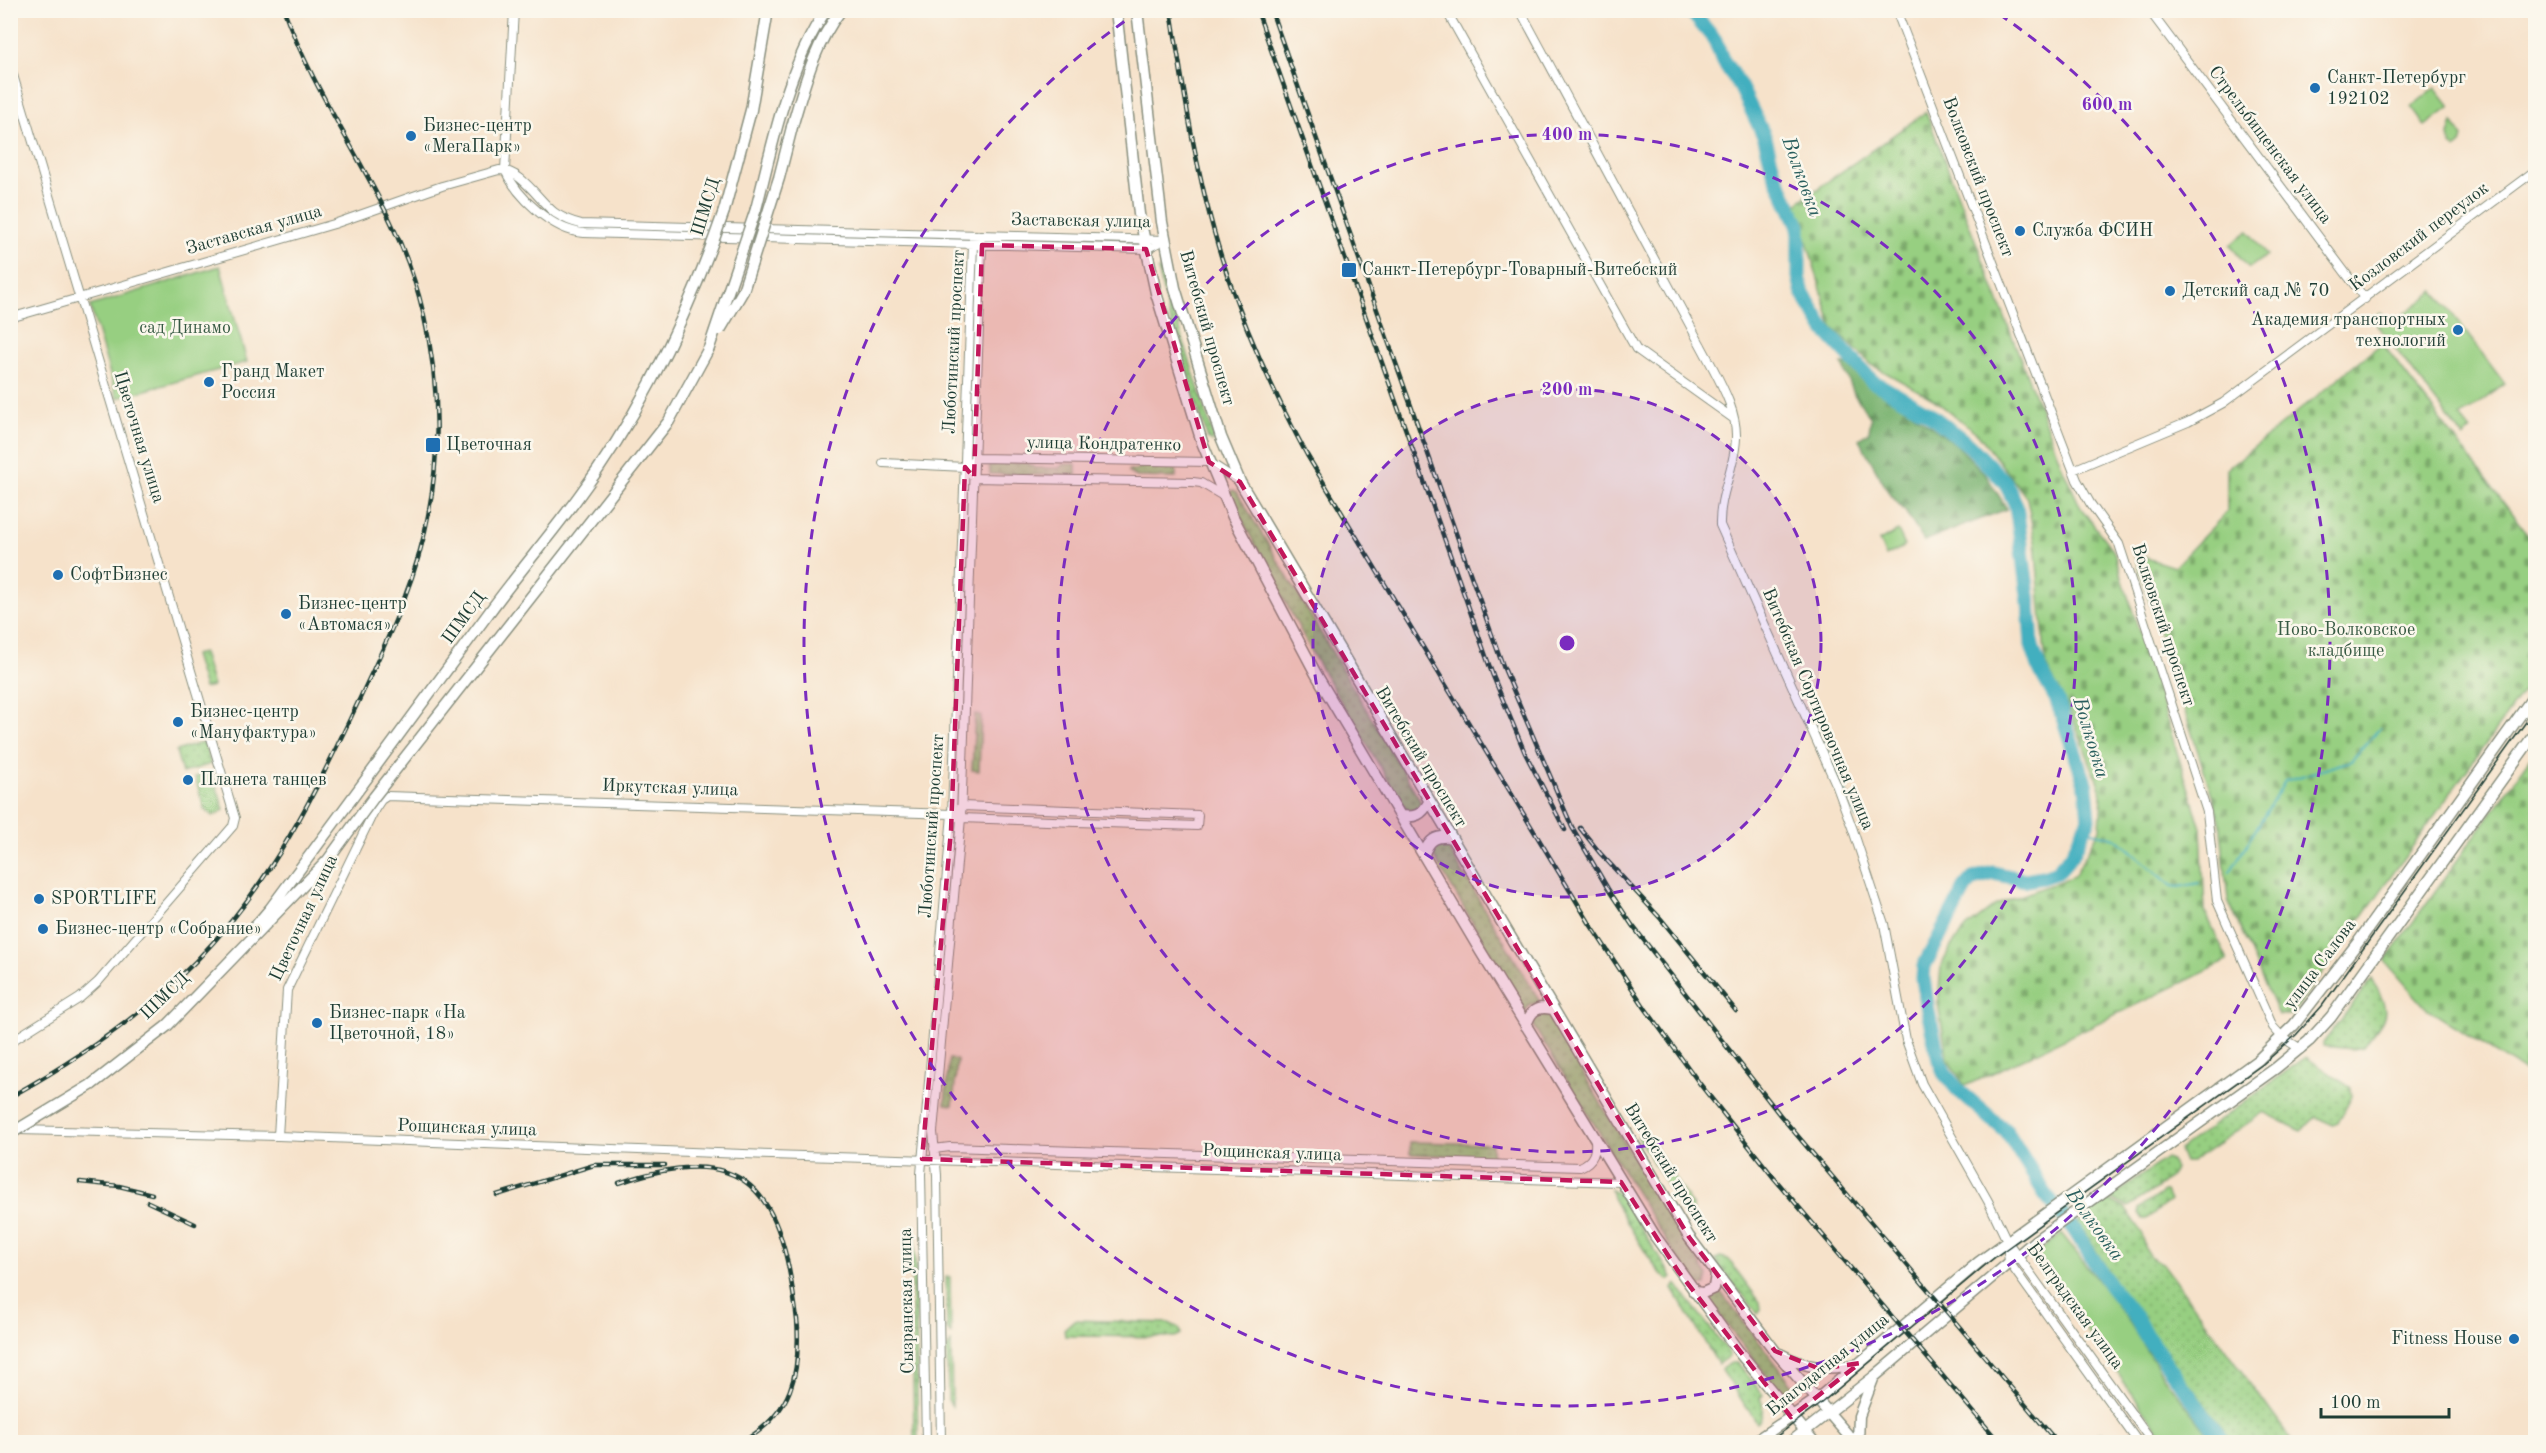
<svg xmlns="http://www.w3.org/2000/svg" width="2546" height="1453" font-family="'Old Standard TT',serif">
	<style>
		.grass { fill: url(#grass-dots); stroke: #5b865a; stroke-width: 1.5 }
		.forest { fill: url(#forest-firs); stroke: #4c7852; stroke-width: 1.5 }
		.cemetery { fill: url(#cemetery-stones); stroke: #5b865a; stroke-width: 1.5 }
		.park { fill: #97cf81; stroke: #5b865a; stroke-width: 1.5 }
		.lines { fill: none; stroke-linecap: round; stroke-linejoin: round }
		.stream { stroke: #42afbf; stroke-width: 2 }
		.river { stroke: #42afbf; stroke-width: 15 }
		.minor-casing { stroke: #8a907f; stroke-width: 10 }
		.major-casing { stroke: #8a907f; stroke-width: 13 }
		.minor { stroke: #fff; stroke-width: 8 }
		.major { stroke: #fff; stroke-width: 10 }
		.tram { stroke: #1f3d34; stroke-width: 1.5 }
		.rail-casing { stroke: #1f3d34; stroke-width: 4.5 }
		.rail { stroke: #fbf7ec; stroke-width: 2; stroke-dasharray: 7; stroke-linecap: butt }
		.major-bridge-casing { stroke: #8a907f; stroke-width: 13; stroke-linecap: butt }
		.major-bridge { stroke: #fff; stroke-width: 10 }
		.marked { fill: #c2185b; fill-opacity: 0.2; stroke: #c2185b; stroke-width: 4.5; stroke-dasharray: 12 8; stroke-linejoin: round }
		.ring { fill: none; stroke: #7b2cbf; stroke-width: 3; stroke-dasharray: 10 8 }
		.poi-dot { fill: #1f6fb2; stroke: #fbf7ec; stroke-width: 2 }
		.labels { text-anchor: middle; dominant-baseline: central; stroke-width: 5; stroke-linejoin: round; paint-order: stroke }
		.poi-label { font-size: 18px; fill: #1f3d34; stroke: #fbf7ec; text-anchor: start }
		.street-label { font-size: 18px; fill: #1f3d34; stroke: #fbf7ec }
		.park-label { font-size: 18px; fill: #375a43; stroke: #fbf7ec }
		.water-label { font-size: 20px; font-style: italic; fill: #2a5f5e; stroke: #fbf7ec }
		.centre { fill: #7b2cbf; stroke: #fbf7ec; stroke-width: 3 }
		.ring-label { font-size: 18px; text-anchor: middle; font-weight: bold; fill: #7b2cbf; stroke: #fbf7ec; stroke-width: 5; stroke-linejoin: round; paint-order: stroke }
	</style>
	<defs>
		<pattern id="grass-dots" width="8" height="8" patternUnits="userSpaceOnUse" patternTransform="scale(1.5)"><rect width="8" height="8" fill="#97cf81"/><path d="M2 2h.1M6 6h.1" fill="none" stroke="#7ba96a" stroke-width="1.8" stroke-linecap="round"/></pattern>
		<pattern id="forest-firs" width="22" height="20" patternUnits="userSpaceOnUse" patternTransform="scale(1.5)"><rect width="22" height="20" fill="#79b26f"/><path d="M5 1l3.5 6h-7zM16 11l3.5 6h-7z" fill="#63925c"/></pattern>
		<pattern id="cemetery-stones" width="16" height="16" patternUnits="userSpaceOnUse" patternTransform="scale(1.5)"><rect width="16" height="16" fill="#97cf81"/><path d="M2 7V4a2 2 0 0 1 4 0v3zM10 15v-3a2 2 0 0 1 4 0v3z" fill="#7ba96a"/></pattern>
	</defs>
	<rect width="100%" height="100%" fill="#fbf7ec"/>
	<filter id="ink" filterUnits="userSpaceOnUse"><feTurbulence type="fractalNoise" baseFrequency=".0167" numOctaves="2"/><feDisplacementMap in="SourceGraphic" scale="12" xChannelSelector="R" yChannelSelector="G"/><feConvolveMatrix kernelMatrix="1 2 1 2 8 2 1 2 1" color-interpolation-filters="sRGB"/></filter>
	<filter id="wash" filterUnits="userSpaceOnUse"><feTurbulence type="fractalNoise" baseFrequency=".008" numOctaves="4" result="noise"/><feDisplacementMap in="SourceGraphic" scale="24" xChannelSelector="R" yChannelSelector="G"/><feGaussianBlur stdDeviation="1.35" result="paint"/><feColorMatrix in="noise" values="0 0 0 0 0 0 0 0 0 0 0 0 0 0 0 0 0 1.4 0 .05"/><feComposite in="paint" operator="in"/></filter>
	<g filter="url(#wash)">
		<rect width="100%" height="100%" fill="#f6e2ca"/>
		<!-- grass -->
		<path class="grass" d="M1164,269L1175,314L1214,438L1212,442L1208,439L1169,316L1158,270Z
			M989,462L1028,463L1035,468H1059L1063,464H1076V476L990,474Z
			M1144,465L1176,466V478L1137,477L1129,473V470H1136Z
			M1233,490L1237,492L1420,800V806L1415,811L1406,810L1316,660L1230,497V492Z
			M203,653L213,686L204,688L194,655Z
			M975,714L981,715L979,771L972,770Z
			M204,742L211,764L182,773L176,751Z
			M212,772L224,810L213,816L204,808L195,777Z
			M1439,843L1448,848L1541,1003L1530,1004L1525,1012L1434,857L1432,848Z
			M2372,979C2392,1016 2388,1014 2364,1047L2353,1049L2323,1046V1043Z
			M1545,1014L1550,1018L1668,1216L1708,1276L1706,1285L1697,1286L1674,1253L1534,1027V1020Z
			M2306,1057L2351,1088L2352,1096L2338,1123L2333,1125L2316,1117L2301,1131L2264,1112L2191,1162H2184L2179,1150Z
			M949,1059L957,1060L953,1105L945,1104Z
			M1646,1135L1649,1137L1693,1208L1690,1224L1637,1136Z
			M1410,1142L1492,1144V1157L1410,1154Z
			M2166,1158L2170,1160L2175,1168C2172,1181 2140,1199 2128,1207L2110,1198Z
			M1611,1189L1621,1196L1672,1277L1669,1280C1657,1277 1622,1213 1613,1198Z
			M2163,1192H2166L2170,1201L2146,1219H2143L2139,1213V1209Z
			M2108,1200L2125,1208L2142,1233L2144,1247L2151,1258L2164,1265L2293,1442H2232C2195,1391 2156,1340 2120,1289C2104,1267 2094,1244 2077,1223Z
			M911,1234H915L918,1442H914Z
			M1720,1257L1728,1259L1760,1302L1761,1309L1758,1314L1715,1260Z
			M946,1277H950L951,1334L947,1329Z
			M1676,1284L1728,1351L1729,1356L1718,1364L1673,1289Z
			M1719,1290L1794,1387L1782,1396L1706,1298L1716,1294Z
			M1074,1320L1169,1323L1179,1328L1181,1334L1176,1337L1065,1336L1064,1329Z
			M951,1343L952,1406L948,1400L947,1349Z
			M1731,1363H1738L1763,1395L1760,1398C1764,1407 1766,1416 1757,1423L1721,1369Z"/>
		<!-- forest -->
		<path class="forest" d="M1842,364L1860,367L1914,414L1957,445L1986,475L2007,509L1924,541L1905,511L1889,493L1859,439L1869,432L1871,418L1855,396Z
			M2099,1433L2117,1435L2128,1442H2090Z"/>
		<!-- cemetery -->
		<path class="cemetery" d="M1926,112L2063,469L2081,508L2114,552L2201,828L2205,911L2228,961L1965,1086L1948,1061L1938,1004L1941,966L1952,945L1967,927L1996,905L2074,876L2100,829L2102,793L2071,714L2046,665L2035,542L2027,498L1978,434L1933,399L1872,365L1832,327L1796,204Z
			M2382,343L2535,544V675L2292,1015H2278L2228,900L2220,820L2134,554L2174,567L2227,512V469Z
			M2535,752L2536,1078H2535L2426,1008L2385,961Z"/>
		<!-- park -->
		<path class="park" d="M2435,88L2450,107L2425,126L2411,107Z
			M2453,122L2463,137L2461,144L2455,149L2451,146L2449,135Z
			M2248,231L2267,255L2249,268L2230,245Z
			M220,266L247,362L117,398L90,306Z
			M2435,291L2505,384L2460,417L2471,431L2464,438L2375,322V317L2381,312L2390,324Z
			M1898,531L1905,546L1886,556L1879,541Z
			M2062,1234L2130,1323L2164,1377L2214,1442H2167L2039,1264C2035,1249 2051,1242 2062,1234Z"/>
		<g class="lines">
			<!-- stream -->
			<path class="stream" d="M1817,723L1857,819
				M2084,830L2116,838L2172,886L2179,887L2199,883
				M2230,872L2285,781L2351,761L2380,728"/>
			<!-- river -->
			<path class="river" d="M1690,10L1715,40L1722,59L1740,86L1765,138L1774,172L1799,226V277L1803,294L1825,330L1872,381L1928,413L1969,445L2005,482L2016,505L2029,603L2032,646L2040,670L2057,700L2086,786L2089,819L2072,855L2057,872L2043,877L2026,880L1993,873L1973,879L1965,888L1924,966L1923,978L1928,1011L1939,1060L1945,1074L1958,1090L2007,1132L2046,1195L2073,1228L2110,1286L2136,1318L2145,1334L2223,1442"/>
		</g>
	</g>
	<g filter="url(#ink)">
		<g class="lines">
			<!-- minor casing -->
			<g class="minor-casing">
				<path id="minor" d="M514,10L505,170C517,197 553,231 584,233L1146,249L1162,241
					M1446,10L1636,349L1734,419
					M1520,10L1713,368C1724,389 1737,414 1736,438C1735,468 1719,494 1720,525L1836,784L1853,830L1884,924L1906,1040L1922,1084L1988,1201L2007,1241L2152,1442
					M1896,10L2077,480L2090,503L2119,544L2207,812L2217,901L2273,1027L2283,1038L2301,1049
					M2149,10L2365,299
					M10,65L235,818L233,826L98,982L80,998L10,1042
					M10,318L334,224L442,186L499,170C522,170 538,200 555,213C563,218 572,222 581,224L1165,240
					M883,463L965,467L975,458L1209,462L1240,482
					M2073,470L2188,422L2223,403L2536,170
					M971,474L974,478L1193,482L1201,483L1223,496
					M962,806L1198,815L1197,826L961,818L952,814Z
					M18,1130L278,1136L743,1154L1621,1182
					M278,1136L287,990L375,809L381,800L387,796L952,814
					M934,1149L950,1147L1580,1167C1594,1161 1596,1152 1595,1138
					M2007,1242L2009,1262L2138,1442
					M926,1442L921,1174L952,814L973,244L978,235
					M941,1442L937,1175L933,1132L961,818L982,245L978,235"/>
			</g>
			<!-- major casing -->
			<g class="major-casing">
				<path id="major" d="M1116,10L1139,214L1156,293L1202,442L1233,517L1316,674L1481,952L1655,1236L1739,1352L1814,1442
					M1137,10L1162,222L1175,288L1221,437L1240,482L1689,1237L1775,1351L1854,1442
					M792,127C804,86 814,45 841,10
					M756,209C774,140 786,70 826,10
					M724,211L751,110L768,10
					M1401,816C1415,818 1422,815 1429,802
					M1424,854C1429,840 1435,836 1450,837
					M1526,1026C1530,1012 1536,1005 1552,1009
					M1694,1292L1703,1293L1714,1288L1716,1274
					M1780,1354C1807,1368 1827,1371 1857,1364
					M1754,1442L1816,1400L1979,1262L2258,1060L2294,1025L2359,941L2536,693
					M1791,1442L1875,1376L2036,1240L2276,1068L2309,1041L2331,1017L2536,732
					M1858,1442L1859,1416L1873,1379"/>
			</g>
			<!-- minor -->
			<use href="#minor" class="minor"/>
			<!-- major -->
			<use href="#major" class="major"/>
			<!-- tram -->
			<path class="tram" d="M1769,1442L1820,1404L1995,1257L2263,1064L2296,1035L2322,1006L2536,708"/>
			<!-- rail casing -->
			<g class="rail-casing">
				<path id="rail" d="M1171,10C1184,94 1197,179 1222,259C1244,328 1273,392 1307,455L1590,924L1645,1008L1700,1084L1774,1178L1999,1442
					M1257,10L1493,676L1525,753L1565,830
					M1271,10L1503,666L1572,827L1608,889L1632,925L1780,1115L2057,1442
					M1580,828L1600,853L1661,919L1736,1011
					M10,1097C78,1059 142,1016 196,961C273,882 315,793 361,696C388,638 417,579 428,516C441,449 439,379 423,312C398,202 321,115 284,10
					M80,1182L119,1186L152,1194
					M619,1183C759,1135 783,1203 798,1328
					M497,1195L594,1165H665
					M148,1202L195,1224
					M742,1442C792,1414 801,1374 797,1319"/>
			</g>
			<!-- rail -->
			<use href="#rail" class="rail"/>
			<!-- major-bridge casing -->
			<g class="major-bridge-casing">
				<path id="major-bridge" d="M720,330L743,291L779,178L792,127
					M253,929L270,909C343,811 415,713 488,614C517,574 550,536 579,496C643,411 689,312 724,211
					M10,1134L91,1085L167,1026L328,860L374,797L669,421L709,348L756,209"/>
			</g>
			<!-- major-bridge -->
			<use href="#major-bridge" class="major-bridge"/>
		</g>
	</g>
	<!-- marked area -->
	<path class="marked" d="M982,245L1146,249L1209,462L1240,482L1689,1237L1775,1351L1820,1369L1860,1363L1791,1417L1678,1271L1621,1182L922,1159L951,830L965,467L974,478Z"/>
	<!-- distance rings -->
	<circle cx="1567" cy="643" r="254" fill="#7b2cbf" fill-opacity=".12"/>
	<g class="ring">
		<circle cx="1567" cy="643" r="254"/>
		<circle cx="1567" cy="643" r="509"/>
		<path d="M1999 14A763 763 0 1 1 1135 14"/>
	</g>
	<!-- markers -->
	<g class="poi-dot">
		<circle cx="2315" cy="88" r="6"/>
		<circle cx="411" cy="136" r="6"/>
		<circle cx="2020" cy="231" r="6"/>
		<rect x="1341" y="262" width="16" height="16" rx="3"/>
		<circle cx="2170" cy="291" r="6"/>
		<circle cx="2458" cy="330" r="6"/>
		<circle cx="209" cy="382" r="6"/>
		<rect x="425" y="437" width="16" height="16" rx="3"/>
		<circle cx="58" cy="575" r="6"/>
		<circle cx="286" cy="614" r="6"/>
		<circle cx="178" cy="722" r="6"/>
		<circle cx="188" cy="780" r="6"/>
		<circle cx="39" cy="899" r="6"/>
		<circle cx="43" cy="929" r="6"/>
		<circle cx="317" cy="1023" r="6"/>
		<circle cx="2514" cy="1339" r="6"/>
	</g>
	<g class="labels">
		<!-- poi labels -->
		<g class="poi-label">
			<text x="2327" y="78">Санкт-Петербург<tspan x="2327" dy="21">192102</tspan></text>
			<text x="423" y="126">Бизнес-центр<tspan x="423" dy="21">«МегаПарк»</tspan></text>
			<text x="2032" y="231">Служба ФСИН</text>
			<text x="1362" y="270">Санкт-Петербург-Товарный-Витебский</text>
			<text x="2182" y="291">Детский сад № 70</text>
			<text x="2446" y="320" text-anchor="end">Академия транспортных<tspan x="2446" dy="21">технологий</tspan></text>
			<text x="221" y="372">Гранд Макет<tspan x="221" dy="21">Россия</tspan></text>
			<text x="446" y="445">Цветочная</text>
			<text x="70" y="575">СофтБизнес</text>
			<text x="298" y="604">Бизнес-центр<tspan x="298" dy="21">«Автомася»</tspan></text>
			<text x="190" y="712">Бизнес-центр<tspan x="190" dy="21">«Мануфактура»</tspan></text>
			<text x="200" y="780">Планета танцев</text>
			<text x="51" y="899">SPORTLIFE</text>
			<text x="55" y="929">Бизнес-центр «Собрание»</text>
			<text x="329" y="1013">Бизнес-парк «На<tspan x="329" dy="21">Цветочной, 18»</tspan></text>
			<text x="2502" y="1339" text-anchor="end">Fitness House</text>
		</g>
		<!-- street labels -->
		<g class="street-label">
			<text transform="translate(2270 145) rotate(53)">Стрельбищенская улица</text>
			<text transform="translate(1978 177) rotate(69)">Волковский проспект</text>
			<text transform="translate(706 207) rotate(-73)">ШМСД</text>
			<text transform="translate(1081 221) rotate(1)">Заставская улица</text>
			<text transform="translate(254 230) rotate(-16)">Заставская улица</text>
			<text transform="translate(2419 237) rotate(-37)">Козловский переулок</text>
			<text transform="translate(1207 328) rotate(74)">Витебский проспект</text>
			<text transform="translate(954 342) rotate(-87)">Люботинский проспект</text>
			<text transform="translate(139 437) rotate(73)">Цветочная улица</text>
			<text transform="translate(1104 444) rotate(1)">улица Кондратенко</text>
			<text transform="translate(464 618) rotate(-54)">ШМСД</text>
			<text transform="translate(2163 625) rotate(72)">Волковский проспект</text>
			<text transform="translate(1818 709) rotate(67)">Витебская Сортировочная улица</text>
			<text transform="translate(1421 757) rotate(59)">Витебский проспект</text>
			<text transform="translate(670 788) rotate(2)">Иркутская улица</text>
			<text transform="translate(932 826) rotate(-86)">Люботинский проспект</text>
			<text transform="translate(304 918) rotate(-65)">Цветочная улица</text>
			<text transform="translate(2320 964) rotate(-53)">улица Салова</text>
			<text transform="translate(165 996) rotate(-44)">ШМСД</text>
			<text transform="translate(467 1128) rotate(2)">Рощинская улица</text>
			<text transform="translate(1272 1153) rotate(2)">Рощинская улица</text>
			<text transform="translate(1671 1173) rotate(58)">Витебский проспект</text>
			<text transform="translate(907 1301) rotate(-91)">Сызранская улица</text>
			<text transform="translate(2075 1306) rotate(54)">Белградская улица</text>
			<text transform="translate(1828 1365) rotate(-39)">Благодатная улица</text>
		</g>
		<!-- park labels -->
		<g class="park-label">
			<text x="185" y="328">сад Динамо</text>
			<text x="2346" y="630">Ново-Волковское<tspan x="2346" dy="21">кладбище</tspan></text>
		</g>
		<!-- water labels -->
		<g class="water-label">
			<text transform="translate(1801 177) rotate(70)">Волковка</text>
			<text transform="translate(2090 738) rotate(73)">Волковка</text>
			<text transform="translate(2094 1225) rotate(54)">Волковка</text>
		</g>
	</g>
	<circle cx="1567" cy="643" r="9" class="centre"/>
	<g class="ring-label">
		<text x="2107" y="110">600 m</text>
		<text x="1567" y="140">400 m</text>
		<text x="1567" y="395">200 m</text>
	</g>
	<!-- margin -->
	<rect width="2546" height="1453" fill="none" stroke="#fbf7ec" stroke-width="36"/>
	<!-- scale -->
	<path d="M2321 1408v9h128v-9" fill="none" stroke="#1f3d34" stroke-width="3"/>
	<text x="2330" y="1408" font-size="18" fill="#1f3d34" stroke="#fbf7ec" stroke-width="4.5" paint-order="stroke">100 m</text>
</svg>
